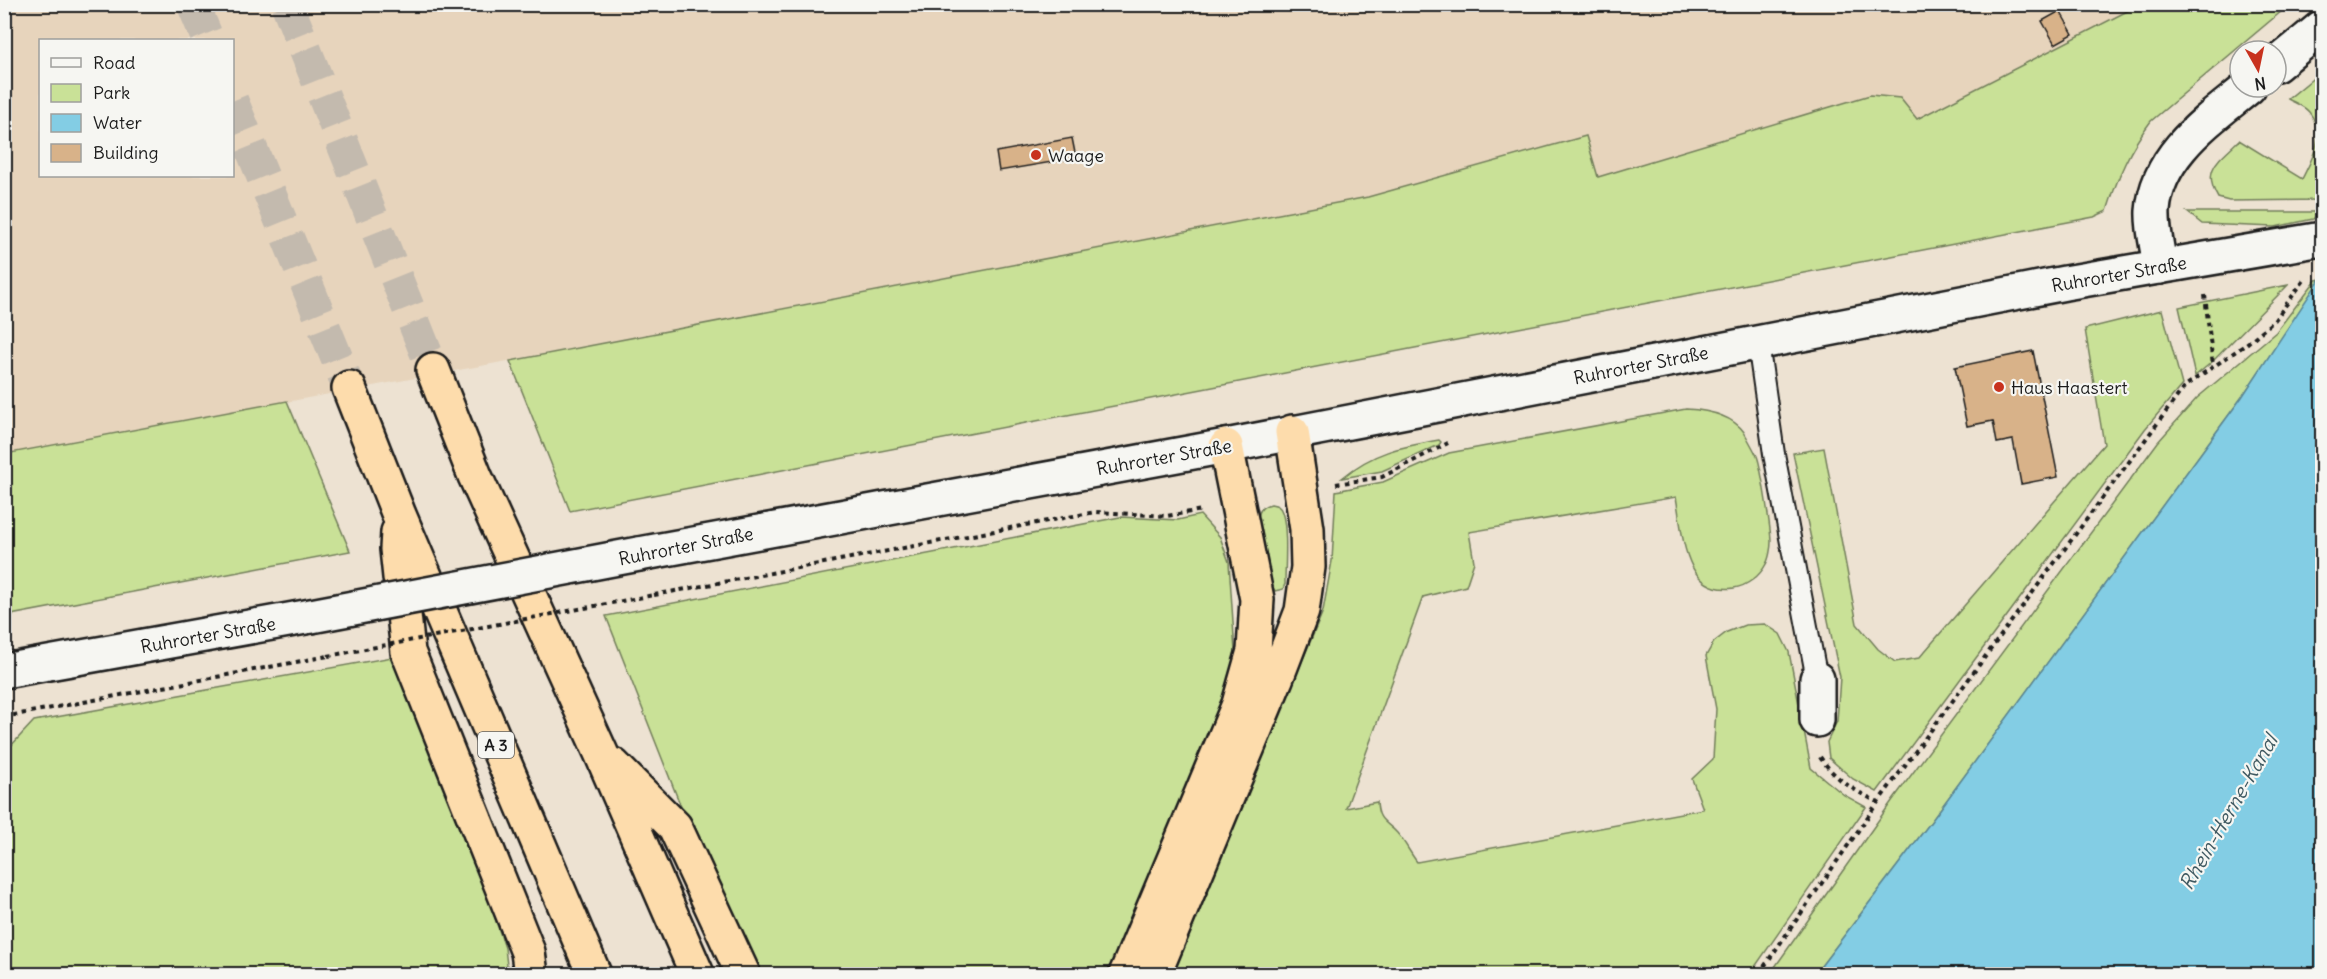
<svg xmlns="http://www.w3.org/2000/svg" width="2327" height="979" font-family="Delius,sans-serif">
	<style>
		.built { fill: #e7d4bc; fill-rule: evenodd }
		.green { fill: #c9e197; stroke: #727e5a; stroke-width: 1.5 }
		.water { fill: #83cde4; stroke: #5a8694; stroke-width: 1.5 }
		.building { fill: #d8b289; stroke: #1c1c1c; stroke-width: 1.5 }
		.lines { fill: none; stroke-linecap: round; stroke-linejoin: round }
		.highway-tunnel { stroke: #c3baae; stroke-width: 33; stroke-dasharray: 33 16; stroke-linecap: butt }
		.lane-casing { stroke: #1c1c1c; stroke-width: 24 }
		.street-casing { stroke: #1c1c1c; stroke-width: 38 }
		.secondary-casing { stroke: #1c1c1c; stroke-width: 38 }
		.highway-casing { stroke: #1c1c1c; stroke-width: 38 }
		.path { stroke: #1c1c1c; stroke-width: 4; stroke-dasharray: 4.5 4.5; stroke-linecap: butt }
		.lane { stroke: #f6f6f2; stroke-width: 20 }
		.street { stroke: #f6f6f2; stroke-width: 33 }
		.secondary { stroke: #f6f6f2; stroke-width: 33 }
		.highway { stroke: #fddcac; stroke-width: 33 }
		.secondary-bridge-casing { stroke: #1c1c1c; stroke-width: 38; stroke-linecap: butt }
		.path-bridge { stroke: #1c1c1c; stroke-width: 4; stroke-dasharray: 4.5 4.5; stroke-linecap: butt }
		.secondary-bridge { stroke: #f6f6f2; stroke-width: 33 }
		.poi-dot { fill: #c8321e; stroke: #f6f6f2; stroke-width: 2 }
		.labels { text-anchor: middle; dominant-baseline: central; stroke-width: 4.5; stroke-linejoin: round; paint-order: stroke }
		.shield { fill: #f6f6f2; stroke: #5d5d5c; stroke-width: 1.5 }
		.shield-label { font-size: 16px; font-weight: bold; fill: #1c1c1c }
		.poi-label { font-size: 18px; fill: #1c1c1c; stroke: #f6f6f2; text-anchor: start }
		.street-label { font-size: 18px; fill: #1c1c1c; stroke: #f6f6f2 }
		.water-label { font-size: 20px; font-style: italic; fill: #405a62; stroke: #f6f6f2 }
	</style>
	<rect width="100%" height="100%" fill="#ede2d2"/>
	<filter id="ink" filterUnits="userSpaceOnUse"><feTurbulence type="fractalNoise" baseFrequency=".0167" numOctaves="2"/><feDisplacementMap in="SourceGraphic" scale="12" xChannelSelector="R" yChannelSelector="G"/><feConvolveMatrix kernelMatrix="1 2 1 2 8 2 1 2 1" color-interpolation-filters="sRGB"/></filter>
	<g filter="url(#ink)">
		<!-- built -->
		<path class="built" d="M5,5H2139L1916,119L1900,98L1870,95L1597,177L1585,136L1368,197L534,356L5,454ZM40,40H232V176H40Z"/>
		<!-- green -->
		<path class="green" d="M2139,5H2289L2151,121C2129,150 2118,176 2107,211L2094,217L570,511L510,361L1368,197L1586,136L1598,177L1870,95L1900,98L1917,119Z
			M2322,71V200L2229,201L2218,198C2201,169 2219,160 2239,140L2302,179C2313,157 2327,134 2309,112C2304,106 2295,103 2288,99Z
			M2187,212H2321L2313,219L2275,227L2202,224Z
			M2321,279L2242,397L1930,823L1815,974H1770L1892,801L2158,442L2197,398L2276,332L2316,280Z
			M2288,285L2212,362L2195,376L2179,307Z
			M2162,310L2182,385L2145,429L1877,792L1853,779L1829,758L1827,742L1837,721L1840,677L1793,453L1824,448L1857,624L1878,649L1895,662L1919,658L2104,444L2085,329Z
			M287,401L350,551L5,616V454Z
			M1686,409C1706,410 1731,414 1744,432C1748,439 1753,448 1757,456C1761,466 1771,530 1771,542C1771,548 1769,559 1766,564C1760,576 1747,586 1734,588C1683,595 1683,533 1676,497L1469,532L1474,562L1466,586L1423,597L1346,808L1377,802C1378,822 1386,821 1397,833C1405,842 1410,853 1417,862L1703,809L1692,779L1713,759L1716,709L1706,656L1714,642L1727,632L1745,625L1765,624L1780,634L1789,652L1811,768L1844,795L1866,807L1750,974H1172L1323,611L1332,561L1336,491L1383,482L1449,453Z
			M1439,440L1441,442L1439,445L1382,471L1342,478C1373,452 1400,447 1439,440Z
			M1271,504C1277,505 1280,506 1282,512C1288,529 1285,565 1285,584L1283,589L1275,591L1272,586L1258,517C1260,508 1263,506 1271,504Z
			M1200,515L1220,537L1229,562L1235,652L1224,701L1111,974H755L687,822L606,616L1120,517L1178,520Z
			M392,657L477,864L505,948L508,974H7L4,962V756L8,749L34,721Z"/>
		<!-- water -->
		<path class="water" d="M2322,276V974H1815L1930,823L2242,397Z"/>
		<!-- building -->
		<path class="building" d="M2060,11L2073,34L2055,44L2042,21Z
			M1072,138L1076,158L999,171L996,152Z
			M2033,351L2058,477L2021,484L2013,440L1997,443L1993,421L1967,426L1955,367Z"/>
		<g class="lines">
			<!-- highway-tunnel -->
			<path class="highway-tunnel" d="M193,4L208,40
				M287,4L433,370
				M232,101L349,388"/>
			<!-- lane casing -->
			<g class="lane-casing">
				<path id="lane" d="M1758,343L1774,454L1817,679"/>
			</g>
			<!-- street casing -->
			<g class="street-casing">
				<path id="street" d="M2276,65L2322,27
					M2160,267C2158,249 2152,229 2153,211C2157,154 2209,120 2249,87
					M1817,679V720"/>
			</g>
			<!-- secondary casing -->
			<g class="secondary-casing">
				<path id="secondary" d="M639,554L1226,446L2065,283L2322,239
					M4,671L311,616"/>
			</g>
			<!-- highway casing -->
			<g class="highway-casing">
				<path id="highway" d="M433,370L475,476L601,753L697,974
					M349,388L399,515L594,974
					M398,532L397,549L408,652L528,952L531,974
					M613,765L675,827L743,974
					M1126,974L1239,704L1254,651L1257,599L1226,446
					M1154,974L1276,679L1302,611L1308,567L1307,529L1292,432"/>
			</g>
			<!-- path -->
			<path class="path" d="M2205,295L2213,366
				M1336,484L1382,477L1448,443
				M654,595L1095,512L1167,516L1202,510
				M4,717L328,656
				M1820,757C1836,780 1853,790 1878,802
				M1759,974L1878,802L2185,386L2245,345L2274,321L2305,279"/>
			<!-- lane -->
			<use href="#lane" class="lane"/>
			<!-- street -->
			<use href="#street" class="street"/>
			<!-- secondary -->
			<use href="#secondary" class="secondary"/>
			<!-- highway -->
			<use href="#highway" class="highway"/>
			<!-- secondary-bridge casing -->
			<g class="secondary-bridge-casing">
				<path id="secondary-bridge" d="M311,616L639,554"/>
			</g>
			<!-- path-bridge -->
			<path class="path-bridge" d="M328,656L654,595"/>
			<!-- secondary-bridge -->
			<use href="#secondary-bridge" class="secondary-bridge"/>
		</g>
	</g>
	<!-- markers -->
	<g class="poi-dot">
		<circle cx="1036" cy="155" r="6"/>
		<circle cx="1999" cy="387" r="6"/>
	</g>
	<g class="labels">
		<!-- shield labels -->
		<rect class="shield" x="478" y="732" width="36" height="26" rx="4.5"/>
		<g class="shield-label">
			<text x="496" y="745">A 3</text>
		</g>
		<!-- poi labels -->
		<g class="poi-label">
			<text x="1048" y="155">Waage</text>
			<text x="2011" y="387">Haus Haastert</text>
		</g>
		<!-- street labels -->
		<g class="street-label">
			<text transform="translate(2119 274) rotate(-10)">Ruhrorter Straße</text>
			<text transform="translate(1641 365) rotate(-11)">Ruhrorter Straße</text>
			<text transform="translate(1164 457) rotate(-10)">Ruhrorter Straße</text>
			<text transform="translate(686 546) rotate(-11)">Ruhrorter Straße</text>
			<text transform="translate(208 635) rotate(-10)">Ruhrorter Straße</text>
		</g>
		<!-- water labels -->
		<g class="water-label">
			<text transform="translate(2228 812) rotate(-60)">Rhein-Herne-Kanal</text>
		</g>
	</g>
	<!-- margin -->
	<rect width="2327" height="979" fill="none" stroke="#f6f6f2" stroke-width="24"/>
	<rect x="12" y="12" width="2303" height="955" fill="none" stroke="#1c1c1c" stroke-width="2" filter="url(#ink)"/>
	<!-- legend -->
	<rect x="39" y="39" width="195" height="138" fill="#f6f6f2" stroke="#9f9f9c" stroke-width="1.5"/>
	<rect x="51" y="58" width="30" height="9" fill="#f6f6f2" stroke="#9f9f9c" stroke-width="1.5"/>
	<text x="93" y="69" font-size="18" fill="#1c1c1c">Road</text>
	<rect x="51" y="84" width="30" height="18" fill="#c9e197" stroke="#9f9f9c" stroke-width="1.5"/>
	<text x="93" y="99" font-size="18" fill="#1c1c1c">Park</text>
	<rect x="51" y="114" width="30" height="18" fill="#83cde4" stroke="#9f9f9c" stroke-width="1.5"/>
	<text x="93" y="129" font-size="18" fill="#1c1c1c">Water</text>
	<rect x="51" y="144" width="30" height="18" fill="#d8b289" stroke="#9f9f9c" stroke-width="1.5"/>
	<text x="93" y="159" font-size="18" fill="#1c1c1c">Building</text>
	<!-- north arrow -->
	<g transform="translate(2258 69) rotate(171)"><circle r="28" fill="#f6f6f2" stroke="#9f9f9c" stroke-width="1.5"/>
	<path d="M0-4.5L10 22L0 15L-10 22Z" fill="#c8321e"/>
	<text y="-9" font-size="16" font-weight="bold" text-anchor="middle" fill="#1c1c1c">N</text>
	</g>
</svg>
